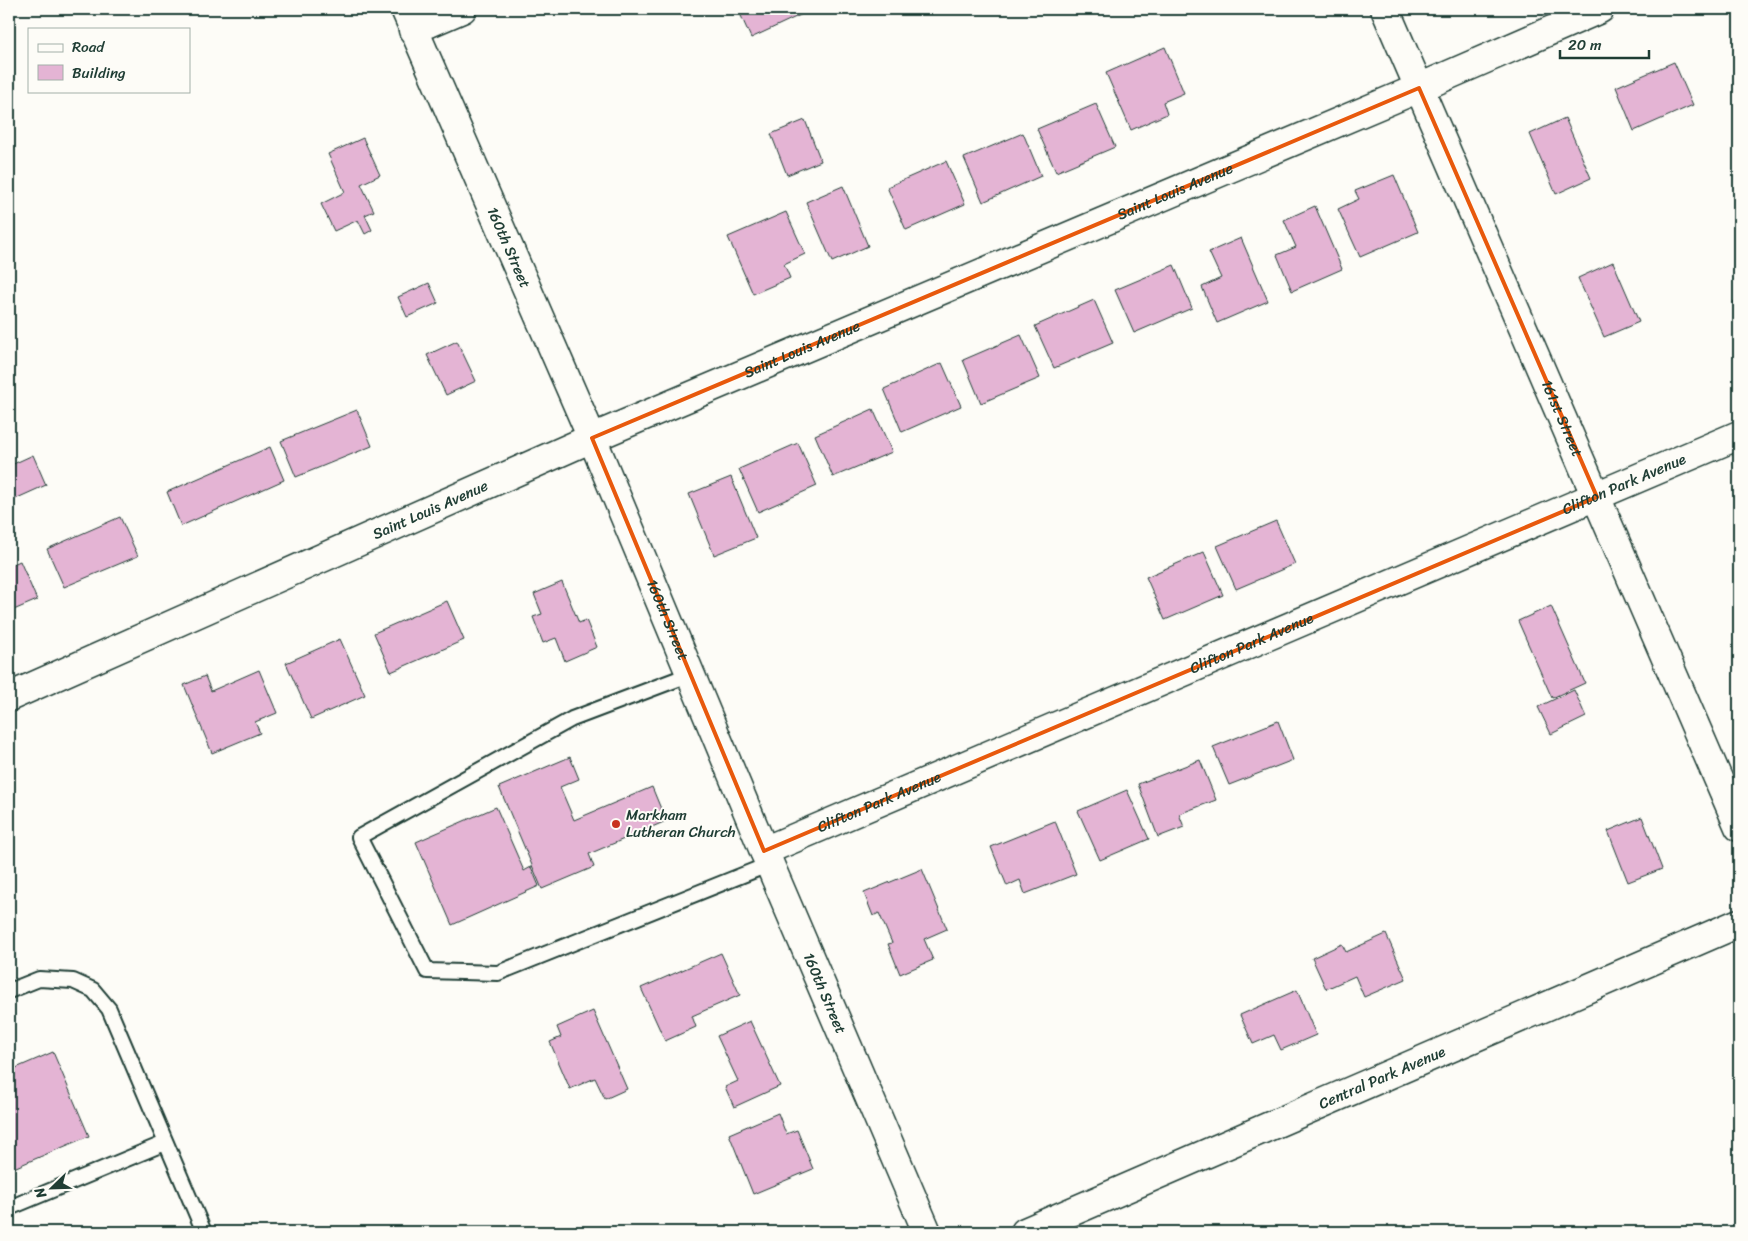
<svg xmlns="http://www.w3.org/2000/svg" width="1748" height="1241" font-family="Sriracha,sans-serif">
	<style>
		.building { fill: #e4b4d4; stroke: #1f3d34 }
		.lines { fill: none; stroke-linecap: round; stroke-linejoin: round }
		.lane-casing { stroke: #1f3d34; stroke-width: 18 }
		.street-casing { stroke: #1f3d34; stroke-width: 31 }
		.lane { stroke: #fdfcf7; stroke-width: 14 }
		.street { stroke: #fdfcf7; stroke-width: 28 }
		.marked { fill: none; stroke: #e8590c; stroke-width: 4; stroke-linejoin: round }
		.poi-dot { fill: #c8321e; stroke: #fdfcf7; stroke-width: 2 }
		.labels { text-anchor: middle; dominant-baseline: central; stroke-width: 4; stroke-linejoin: round; paint-order: stroke }
		.street-label { font-size: 15px; fill: #1f3d34; stroke: #fdfcf7 }
		.poi-label { font-size: 15px; fill: #1f3d34; stroke: #fdfcf7; text-anchor: start }
	</style>
	<rect width="100%" height="100%" fill="#fdfcf7"/>
	<filter id="ink" filterUnits="userSpaceOnUse"><feTurbulence type="fractalNoise" baseFrequency=".02" numOctaves="2"/><feDisplacementMap in="SourceGraphic" scale="10" xChannelSelector="R" yChannelSelector="G"/><feConvolveMatrix kernelMatrix="1 2 1 2 8 2 1 2 1" color-interpolation-filters="sRGB"/></filter>
	<g filter="url(#ink)">
		<!-- building -->
		<path class="building" d="M738,9H810L811,10L751,38Z
			M1165,47L1184,93L1163,102L1167,114L1131,130L1106,73Z
			M1674,62L1693,105L1634,131L1616,87Z
			M1096,104L1115,147L1056,172L1037,129Z
			M1565,118L1591,178L1556,194L1530,134Z
			M805,120L821,161L787,175L771,134Z
			M1023,133L1041,176L983,202L964,158Z
			M363,138L380,175L361,184L374,211L365,215L372,230L365,234L358,220L334,231L321,204L345,192L328,154Z
			M946,161L965,204L906,230L887,187Z
			M1394,175L1418,232L1360,257L1338,209L1359,199L1355,191Z
			M843,186L868,246L832,262L806,202Z
			M1315,206L1342,269L1292,291L1277,255L1296,247L1284,220Z
			M786,212L805,254L784,264L790,278L753,294L728,237Z
			M1241,238L1268,301L1217,323L1202,287L1221,278L1209,252Z
			M1613,262L1639,322L1604,337L1578,278Z
			M1174,265L1192,308L1134,333L1115,290Z
			M429,283L438,303L407,317L398,297Z
			M1739,299V316L1733,302Z
			M1094,300L1113,343L1054,368L1035,326Z
			M1021,335L1040,378L981,403L963,360Z
			M457,341L476,381L446,395L427,355Z
			M942,363L961,406L902,432L884,389Z
			M873,409L892,452L833,477L815,435Z
			M357,410L372,446L296,477L281,441Z
			M798,443L817,486L758,512L739,469Z
			M270,447L284,480L181,526L167,492Z
			M33,455L46,485L15,499L9,485V466Z
			M731,477L756,538L714,555L689,494Z
			M120,517L138,556L64,587L47,549Z
			M1276,521L1295,564L1236,589L1217,546Z
			M1204,552L1223,595L1165,620L1146,577Z
			M20,561L37,600L9,612V566Z
			M562,582L579,623L586,620L597,647L565,661L556,638L543,643L533,617L542,614L534,594Z
			M447,601L464,640L391,672L374,633Z
			M1551,606L1585,683L1552,698L1518,621Z
			M340,639L365,695L311,719L286,663Z
			M259,670L277,713L255,722L260,733L212,753L184,685L205,676L211,691Z
			M1574,690L1586,717L1551,734L1538,707Z
			M1278,721L1293,760L1229,785L1213,747Z
			M570,757L579,779L560,787L574,820L652,787L666,821L589,854L594,867L542,889L499,787Z
			M1200,760L1216,800L1179,814L1184,827L1158,837L1138,784Z
			M1127,790L1149,839L1100,860L1078,811Z
			M496,807L524,871L531,867L539,886L452,925L416,842Z
			M1642,817L1662,869L1628,882L1608,831Z
			M1055,821L1076,874L1025,894L1020,880L1007,886L991,847Z
			M922,869L947,929L924,939L933,960L900,974L888,944L892,943L879,913L873,916L864,893Z
			M1386,934L1406,979L1364,997L1355,976L1326,989L1312,958L1342,944L1346,952Z
			M721,953L740,995L692,1016L696,1027L665,1041L641,988Z
			M1297,990L1316,1035L1281,1050L1274,1035L1253,1044L1240,1015Z
			M593,1011L627,1089L605,1099L595,1078L570,1089L550,1042L561,1037L557,1027Z
			M750,1021L780,1086L734,1107L725,1087L738,1081L717,1036Z
			M53,1052L89,1136L9,1170V1071Z
			M778,1113L786,1134L797,1130L813,1169L753,1194L729,1134Z"/>
		<g class="lines">
			<!-- lane casing -->
			<g class="lane-casing">
				<path id="lane" d="M691,674L572,719L359,837L427,971L498,973L770,864
					M9,991L39,979L73,981L93,990L109,1009L204,1232
					M9,1208L165,1143"/>
			</g>
			<!-- street casing -->
			<g class="street-casing">
				<g id="street">
					<path id="s1" d="M405,9L592,438L764,851L927,1232"/>
					<path id="s2" d="M1385,9L1739,827"/>
					<path d="M413,30L462,9"/>
					<path id="s3" d="M9,697L592,438L1419,88L1600,9"/>
					<path id="s4" d="M764,851L1739,435"/>
					<path id="s5" d="M1025,1232L1739,923"/>
				</g>
			</g>
			<!-- lane -->
			<use href="#lane" class="lane"/>
			<!-- street -->
			<use href="#street" class="street"/>
		</g>
	</g>
	<!-- marked area -->
	<path class="marked" d="M1419,88L1597,497L764,851L592,438Z"/>
	<!-- markers -->
	<circle class="poi-dot" cx="616" cy="824" r="5"/>
	<g class="labels">
		<!-- street labels -->
		<g class="street-label">
			<text stroke="none"><textPath href="#s3" startOffset="1271">Saint Louis Avenue</textPath></text>
			<text stroke="none"><textPath href="#s1" startOffset="260">160th Street</textPath></text>
			<text stroke="none"><textPath href="#s3" startOffset="866">Saint Louis Avenue</textPath></text>
			<text stroke="none"><textPath href="#s2" startOffset="446">161st Street</textPath></text>
			<text stroke="none"><textPath href="#s4" startOffset="935">Clifton Park Avenue</textPath></text>
			<text stroke="none"><textPath href="#s3" startOffset="461">Saint Louis Avenue</textPath></text>
			<text stroke="none"><textPath href="#s1" startOffset="665">160th Street</textPath></text>
			<text stroke="none"><textPath href="#s4" startOffset="530">Clifton Park Avenue</textPath></text>
			<text stroke="none"><textPath href="#s4" startOffset="125">Clifton Park Avenue</textPath></text>
			<text stroke="none"><textPath href="#s1" startOffset="1070">160th Street</textPath></text>
			<text stroke="none"><textPath href="#s5" startOffset="389">Central Park Avenue</textPath></text>
		</g>
		<!-- poi labels -->
		<g class="poi-label">
			<text x="626" y="815">Markham<tspan x="626" dy="17">Lutheran Church</tspan></text>
		</g>
	</g>
	<!-- margin -->
	<rect width="1748" height="1241" fill="none" stroke="#fdfcf7" stroke-width="30"/>
	<rect x="15" y="15" width="1718" height="1211" fill="none" stroke="#1f3d34" stroke-width="2" filter="url(#ink)"/>
	<!-- legend -->
	<rect x="28" y="28" width="162" height="65" fill="#fdfcf7" stroke="#a4b0a9"/>
	<rect x="38" y="44" width="25" height="8" fill="#fdfcf7" stroke="#a4b0a9"/>
	<text x="72" y="52" font-size="15" fill="#1f3d34">Road</text>
	<rect x="38" y="65" width="25" height="15" fill="#e4b4d4" stroke="#a4b0a9"/>
	<text x="72" y="78" font-size="15" fill="#1f3d34">Building</text>
	<!-- north arrow -->
	<g transform="translate(52 1188) rotate(247)" stroke="#fdfcf7" stroke-width="4" paint-order="stroke">
	<path d="M0-4L9 19L0 12L-9 19Z" fill="#1f3d34"/>
	<text y="-8" font-size="14" font-weight="bold" text-anchor="middle" fill="#1f3d34">N</text>
	</g>
	<!-- scale -->
	<path d="M1560 50v8h89v-8" fill="none" stroke="#1f3d34" stroke-width="2.5"/>
	<text x="1568" y="50" font-size="15" fill="#1f3d34" stroke="#fdfcf7" stroke-width="4" paint-order="stroke">20 m</text>
</svg>
